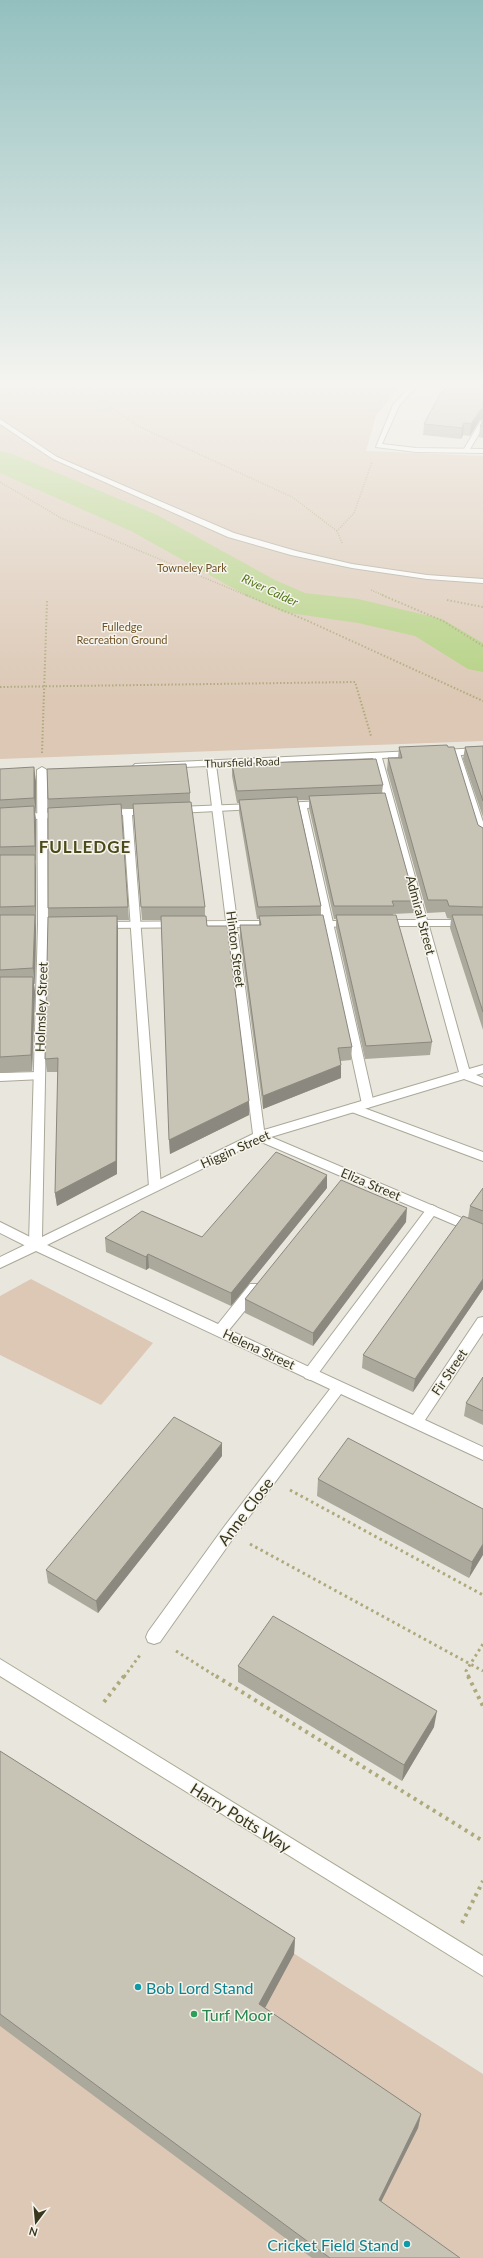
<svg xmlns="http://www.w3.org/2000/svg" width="483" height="2258" font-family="Lato,sans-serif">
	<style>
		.green { fill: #dcc8b5 }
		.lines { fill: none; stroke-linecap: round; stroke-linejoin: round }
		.river { fill: #b4d182; fill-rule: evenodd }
		.lane-casing { stroke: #aaa898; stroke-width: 2 }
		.street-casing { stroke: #aaa898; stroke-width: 2 }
		.secondary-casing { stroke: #acaa93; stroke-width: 2 }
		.path-far3 { stroke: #aea97c; stroke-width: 1.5; stroke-dasharray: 1 1.5; stroke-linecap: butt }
		.path-far2 { stroke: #aea97c; stroke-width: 2; stroke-dasharray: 1.5 2; stroke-linecap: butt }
		.path-far1 { stroke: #aea97c; stroke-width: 3; stroke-dasharray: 2.5 3.5; stroke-linecap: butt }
		.path { stroke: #aea97c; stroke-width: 4; stroke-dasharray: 3 4.5; stroke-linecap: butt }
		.lane { fill: #fff; fill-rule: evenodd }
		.street { fill: #fff; fill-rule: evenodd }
		.secondary { fill: #fff; fill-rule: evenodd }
		.wall { fill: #aba89c }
		.shaded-wall { fill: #8b887f }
		.building { fill: #c7c3b5; stroke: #8b887f }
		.culture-dot { fill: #0f9aa8; stroke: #f6f4ed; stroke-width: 1.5 }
		.leisure-dot { fill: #2e9e5b; stroke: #f6f4ed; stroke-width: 1.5 }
		.labels { text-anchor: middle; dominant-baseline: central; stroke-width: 3; stroke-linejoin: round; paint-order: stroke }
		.far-park-label { font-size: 11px; fill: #705428; stroke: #f6f4ed }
		.far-street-label { font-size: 11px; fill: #39381e; stroke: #f6f4ed }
		.far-water-label { font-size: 12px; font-style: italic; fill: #517518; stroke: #f6f4ed }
		.street-label { font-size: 13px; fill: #39381e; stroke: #f6f4ed }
		.near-street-label { font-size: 16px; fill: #39381e; stroke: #f6f4ed }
		.near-culture-label { font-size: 16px; fill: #0d838f; stroke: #f6f4ed; text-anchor: start }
		.near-leisure-label { font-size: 16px; fill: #27864d; stroke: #f6f4ed; text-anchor: start }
		.district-label { font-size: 17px; font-weight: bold; letter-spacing: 1px; fill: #4b4a1a; stroke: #f6f4ed }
	</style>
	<rect width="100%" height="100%" fill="#e9e7dd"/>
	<!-- green -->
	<path class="green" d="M0,382H403L376,416L366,451L483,456V741L0,759Z
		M31,1279L153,1343L101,1405L0,1355V1296Z
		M0,1766L483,2074V2258H0Z"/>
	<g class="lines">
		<!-- river -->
		<path class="river" d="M0,451L12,454L157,515L275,580L305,593L358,599L442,619L483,643V672L468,669L415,636L358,623L283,612L247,596L131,531L0,473Z"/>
		<!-- lane casing -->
		<g class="lane-casing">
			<path id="lane" d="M483,420V427L470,449L465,450L464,449L480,422Z
				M456,750L460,753L483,822V840L478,837L452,753Z
				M324,801L327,802V806L307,808L374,1104L368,1108L362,1104L298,808L282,809L277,806L282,803Z
				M254,804L259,807L257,809L177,813L172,810L177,807Z
				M127,809H148L153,812L148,815H132L161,1187L155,1191L149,1187L123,815L107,816L102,813L107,810Z
				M64,812L67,813V817L0,821V815Z
				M39,1072L43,1073L45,1076L43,1079L0,1081V1073Z
				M353,1104L483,1152V1161L349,1111L347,1108L349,1105Z
				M432,1205L436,1207L438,1210L436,1213L315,1378L310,1380L305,1378L303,1374L305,1370L428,1207Z
				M0,1222L40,1242L41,1245L40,1248H30L0,1233Z"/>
		</g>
		<!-- street casing -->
		<g class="street-casing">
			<path id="street" d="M414,382H420L399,406L382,444L416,448L483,449V453L416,452L376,447L393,405Z
				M0,419L57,457L234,533L296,551L352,564L427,575L483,579V583L427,579L352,568L291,555L228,537L53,459L0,424Z
				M483,748V754L440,756L436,753L440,750Z
				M414,751L418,754L417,756L382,758L427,920H483V926H429L469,1069L483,1065V1073L476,1075L483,1078V1086L464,1079L271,1137L483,1227V1237L259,1141L47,1245L218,1324L250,1284H260L262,1288L260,1292L229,1330L413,1415L478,1318L483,1317V1333L425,1420L483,1447V1460L341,1394L234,1537L160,1642L154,1644L148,1642L146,1637L148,1632L224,1527L330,1389L36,1251L0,1268V1257L29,1243L38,925L37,770L42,767L47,770L48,925L42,1237L253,1134L227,927L101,928L96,925L101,922L226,921L207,766L138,769L133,766L135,764ZM373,758L417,920H383L378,923L383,926H419L459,1072L264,1130L237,927H275L280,924L275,921H237L216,765Z
				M309,921H353L358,924L353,927L305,926L304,924L305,922Z"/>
		</g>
		<!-- secondary casing -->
		<g class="secondary-casing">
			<path id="secondary" d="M0,1659L483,1956V1976L0,1676Z"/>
		</g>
		<!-- path-far3 -->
		<path class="path-far3" d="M90,382L88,391L138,426L292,497L337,531
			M52,384L59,382
			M0,395L50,384L88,391
			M0,482L61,518L248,596
			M342,543L337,531L354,513L372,462
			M371,590L385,596"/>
		<!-- path-far2 -->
		<path class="path-far2" d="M246,595L308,621L483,701
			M382,595L443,621L483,646
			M447,600L483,607
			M0,687L355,682L371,736
			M42,753L47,601"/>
		<!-- path-far1 -->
		<path class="path-far1" d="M290,1490L483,1595
			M250,1544L483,1671
			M176,1651L217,1677
			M124,1677L140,1655
			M469,1677L466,1671L483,1644"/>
		<!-- path -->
		<path class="path" d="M216,1676L483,1841
			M468,1676L483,1706
			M104,1702L124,1676
			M462,1923L483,1881"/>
		<!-- lane -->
		<use href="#lane" class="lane"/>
		<!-- street -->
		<use href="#street" class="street"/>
		<!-- secondary -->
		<use href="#secondary" class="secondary"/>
	</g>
	<!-- wall -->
	<path class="wall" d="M483,420V438L479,437L480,426Z
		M479,421L470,436L463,435L461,439L423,435L424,424Z
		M483,746V817L463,759L465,747Z
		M399,747L478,825L483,828V1030L450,928L451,919L447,918L445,912L427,913L387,770L388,758H398Z
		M232,764L383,785L382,793L415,901L414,913L393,914V915L432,1042L430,1055L365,1059L336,928V919H334L309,808V800H298L321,906V915L352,1047L351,1060L341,1061V1078L263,1109L240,938V925H259V919H257L239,812V803H237L232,776Z
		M0,769L36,781V812H35L36,821V860L35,861L36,870V930L35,984H34L35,992L32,1071L0,1073Z
		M190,793V802L205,907V916L249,1101V1115L170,1154L161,920H142L133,808H121L129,920H117L118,929L117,1174L57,1206L55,1193L58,1072H47L45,1059L49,917L48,908V799Z
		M327,1188L231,1306L149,1268L146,1270L106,1252L105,1238L202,1237Z
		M483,1188V1289L413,1392L362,1368L363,1355L468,1218L470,1206Z
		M406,1222L313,1346L245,1313V1299Z
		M483,1377V1425L464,1416L466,1403Z
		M222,1456L98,1613L48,1583L46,1570Z
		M318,1479L483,1509L469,1578L317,1496Z
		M238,1666L434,1727L402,1781L238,1682Z
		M0,1751L295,1938L294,1954L265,2008L421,2114L418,2128L381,2202L460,2258H312L0,2026Z"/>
	<!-- shaded-wall -->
	<path class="shaded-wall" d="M483,408V419L479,421L470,436L471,424L480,410Z
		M464,423L463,435L461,439L462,428Z
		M34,767L36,781V812L34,798Z
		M34,806L36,821V860L35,846Z
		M35,855L36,870V920L35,906Z
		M35,915L36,930L35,984L33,968Z
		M117,916L118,929L117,1174L57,1206L55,1193Z
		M33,977L35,992L32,1071L31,1055Z
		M341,1065V1078L263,1109V1096Z
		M249,1101V1115L170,1154L169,1140Z
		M327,1175V1188L231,1306V1293Z
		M407,1208L406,1222L313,1346V1333Z
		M148,1254L149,1268L146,1270V1257Z
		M483,1279V1289L413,1392L415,1379Z
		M222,1443V1456L98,1613L96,1601Z
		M483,1544V1555L469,1578L472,1562Z
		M437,1711L434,1727L402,1781L404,1765Z
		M295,1938L294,1954L259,2019V2004Z
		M421,2114L418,2128L376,2212L379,2200Z"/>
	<!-- building -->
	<path class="building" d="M452,382H483V408L480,410L471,424L464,423L462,428L424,424L440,394Z
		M483,420V426H480Z
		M447,745L448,747H454L478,825L483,828V907L449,906L447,900H428L388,758H402L399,747Z
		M483,746V801L465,747Z
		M376,759L383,785L237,791L232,764Z
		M186,764L190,793L48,799L47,769Z
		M34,767V798L0,800V769Z
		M385,793L415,901H392L394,906H334L309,796Z
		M297,797L321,906L258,907L239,800Z
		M191,802L205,907H141L133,804Z
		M121,804L128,907L48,908V808Z
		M34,806L35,846L0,847V808Z
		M0,855H35V906L0,907Z
		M0,915H35L33,968L0,970Z
		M323,915L352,1047L338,1048L341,1065L263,1096L240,925H261L259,916Z
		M336,915H396L432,1042L366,1046Z
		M452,915H483V1012Z
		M117,916L116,1161L55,1193L58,1058L45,1059L48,917Z
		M161,916H206L207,926H227L249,1101L169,1140Z
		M0,977H33L31,1055L0,1057Z
		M276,1152L327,1175L231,1293L148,1254L146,1257L105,1238L142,1211L202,1237Z
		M341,1180L407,1208L313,1333L245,1299Z
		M483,1188V1211L470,1206Z
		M463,1216L483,1224V1279L415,1379L363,1355Z
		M483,1377V1411L466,1403Z
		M174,1417L222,1443L96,1601L46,1570Z
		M348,1438L483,1509V1544L472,1562L318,1479Z
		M273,1616L437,1711L404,1765L238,1666Z
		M0,1751L295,1938L259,2004L421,2114L379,2200L460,2258H330L0,2014Z"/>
	<!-- sky -->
	<linearGradient id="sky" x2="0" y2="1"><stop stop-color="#93c0bf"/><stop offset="0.55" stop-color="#f5f4f0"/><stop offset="1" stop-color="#f5f4f0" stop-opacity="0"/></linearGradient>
	<rect width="483" height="698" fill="url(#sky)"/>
	<!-- markers -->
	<g class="culture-dot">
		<circle cx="138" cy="1987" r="4"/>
		<circle cx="407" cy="2244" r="4"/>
	</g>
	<circle class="leisure-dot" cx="194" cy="2014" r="4"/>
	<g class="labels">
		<!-- far-park labels -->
		<g class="far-park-label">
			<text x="192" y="567">Towneley Park</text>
			<text x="122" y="626">Fulledge<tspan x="122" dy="13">Recreation Ground</tspan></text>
		</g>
		<!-- far-street labels -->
		<g class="far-street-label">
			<text transform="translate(242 762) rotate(-2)">Thursfield Road</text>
		</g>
		<!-- far-water labels -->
		<g class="far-water-label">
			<text transform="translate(270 590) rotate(25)">River Calder</text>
		</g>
		<!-- street labels -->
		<g class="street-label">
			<text transform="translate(421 915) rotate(75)">Admiral Street</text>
			<text transform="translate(236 949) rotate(83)">Hinton Street</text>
			<text transform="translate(41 1007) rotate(-88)">Holmsley Street</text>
			<text transform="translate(235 1149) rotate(-24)">Higgin Street</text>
			<text transform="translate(371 1184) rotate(23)">Eliza Street</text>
			<text transform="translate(259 1349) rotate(25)">Helena Street</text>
			<text transform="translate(449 1372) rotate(-56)">Fir Street</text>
		</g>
		<!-- near-street labels -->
		<g class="near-street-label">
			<text transform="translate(245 1511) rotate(-53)">Anne Close</text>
			<text transform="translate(241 1817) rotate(32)">Harry Potts Way</text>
		</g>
		<!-- near-culture labels -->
		<g class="near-culture-label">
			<text x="146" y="1987">Bob Lord Stand</text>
			<text x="399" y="2244" text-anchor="end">Cricket Field Stand</text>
		</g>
		<!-- near-leisure labels -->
		<g class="near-leisure-label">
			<text x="202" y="2014">Turf Moor</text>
		</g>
		<!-- district labels -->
		<g class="district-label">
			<text x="85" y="846">FULLEDGE</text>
		</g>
	</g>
	<!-- north arrow -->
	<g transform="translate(36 2222) rotate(196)" stroke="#f6f4ed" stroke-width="3" paint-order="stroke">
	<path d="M0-3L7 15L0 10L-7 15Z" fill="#39381e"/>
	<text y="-6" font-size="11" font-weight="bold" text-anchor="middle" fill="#39381e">N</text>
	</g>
</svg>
